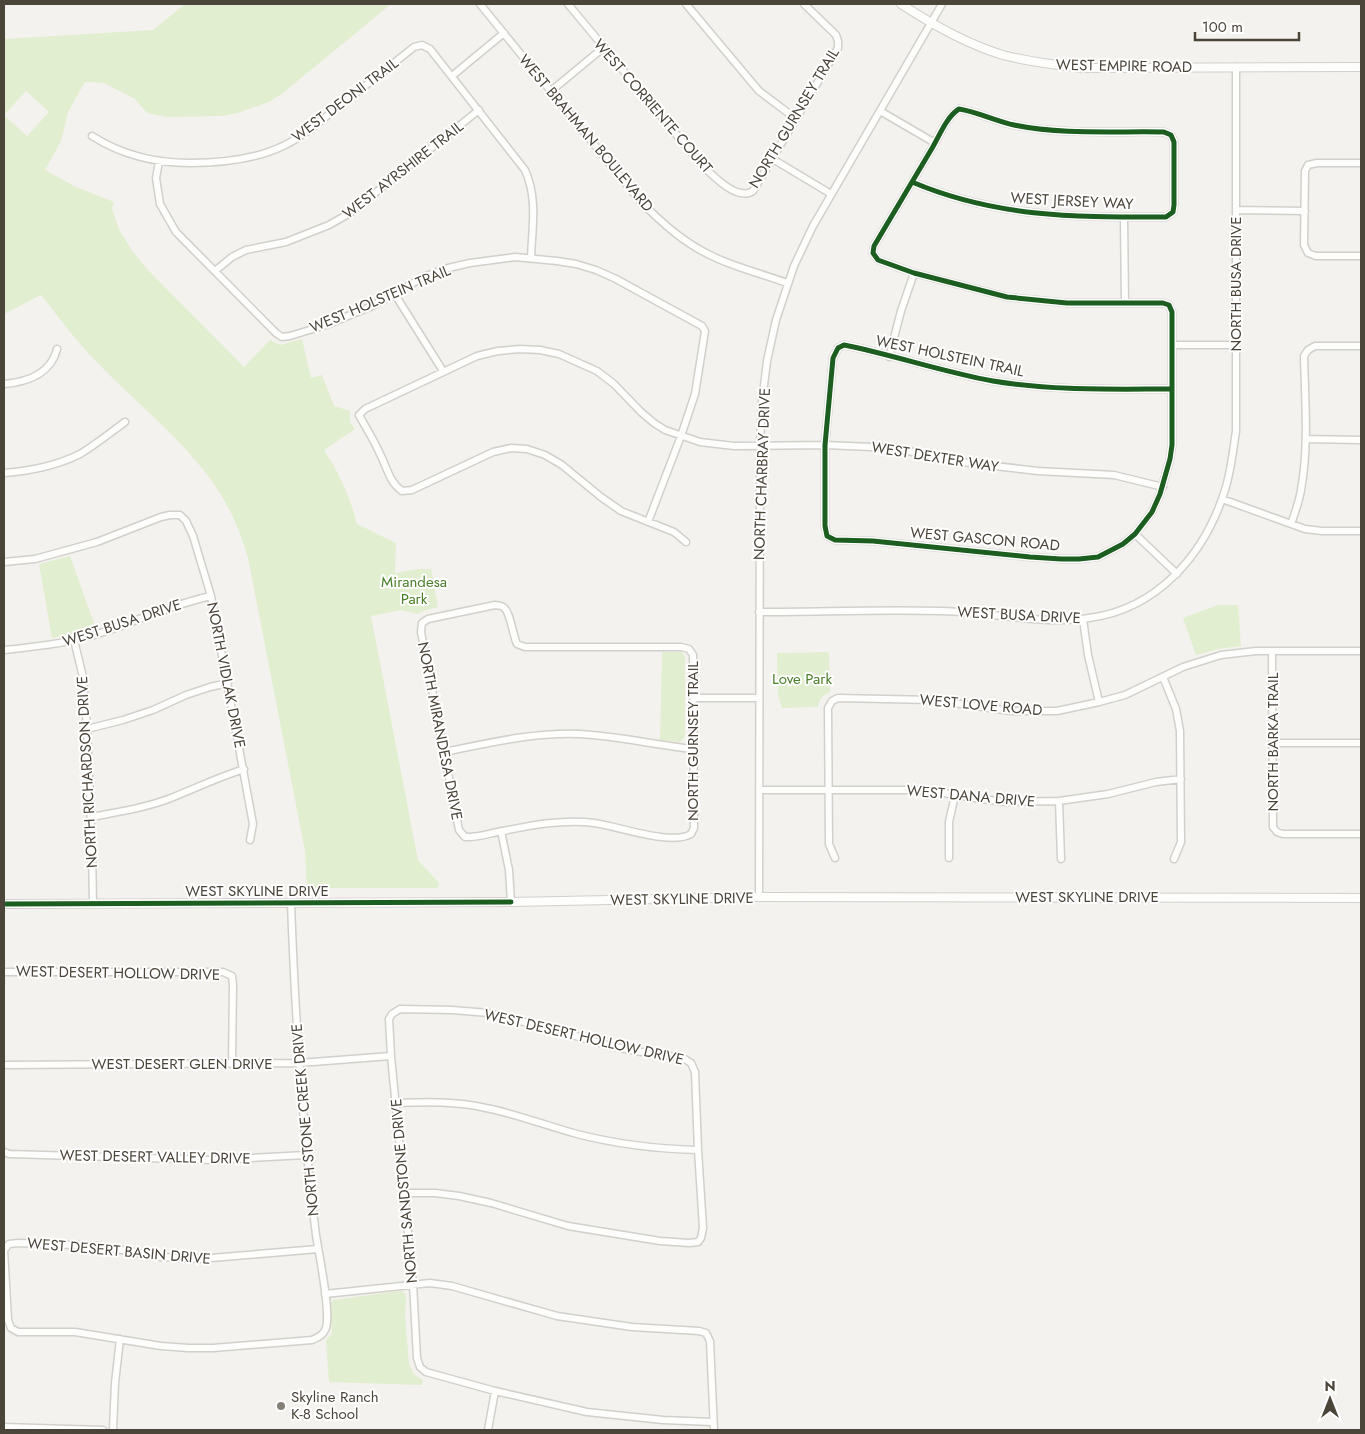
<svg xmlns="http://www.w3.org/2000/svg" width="1365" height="1434" font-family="Jost,sans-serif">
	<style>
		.green { fill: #e1eecf; fill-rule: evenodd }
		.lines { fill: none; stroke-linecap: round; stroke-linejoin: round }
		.minor-casing { stroke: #d2d0cb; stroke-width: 9 }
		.tertiary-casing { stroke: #d2d0cb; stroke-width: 10 }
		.minor { stroke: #fdfdfc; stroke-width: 6 }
		.tertiary { stroke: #fdfdfc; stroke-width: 8 }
		.cycleway-casing { stroke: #fff; stroke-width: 8 }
		.cycleway { stroke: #1b5e20; stroke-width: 5 }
		.poi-dot { fill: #868178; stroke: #fff; stroke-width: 2 }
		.labels { text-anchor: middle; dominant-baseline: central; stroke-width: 4; stroke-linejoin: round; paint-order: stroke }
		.street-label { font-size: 15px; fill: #4b4439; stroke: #fff }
		.park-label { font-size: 15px; fill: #4a7f2a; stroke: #fff }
		.poi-label { font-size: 15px; fill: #4b4439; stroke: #fff; text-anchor: start }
	</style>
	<rect width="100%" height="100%" fill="#f4f2ee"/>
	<!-- green -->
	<path class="green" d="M185,4H391L283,93L269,102L238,113L221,116L167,117L147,113L135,99L104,83L85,82L68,112L61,141L45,170L76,187L114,202L112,209L119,229L131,249L146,268L244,367L270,340L280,345L302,339L311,378L322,375L334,406L350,411V422L355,429L324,450C340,474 350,497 357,524L396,543L395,573L418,569H431L438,607L423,611L418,614L402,610L371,616L418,860L439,883L438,888H307L305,851L248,558C240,529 227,501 209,477C172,428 121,391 81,345C67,329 54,311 41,295L4,314V39L153,30ZM26,91L49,112L27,136L4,115Z
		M70,556L96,629L52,638L39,564Z
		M1218,605H1238L1241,646L1218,649L1196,655L1183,618Z
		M662,652H681L685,656V737L680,742L660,740Z
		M829,652L830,692C822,695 819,700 818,707L782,708L778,695L777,653Z
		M400,1291L404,1292L406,1298L405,1317L409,1363L414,1374L423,1380L422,1385L329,1382L326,1341L332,1333L330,1304L333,1300Z"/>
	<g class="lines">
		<!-- minor casing -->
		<g class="minor-casing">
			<path id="minor" d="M480,4L640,201C662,223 685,244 714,257C737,268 763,274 787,283
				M568,4L700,163C711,174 737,202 753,191L838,48V41L836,35L804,4
				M686,4L759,91L795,118
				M452,76L504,33
				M551,91L603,48
				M880,111L935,143
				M92,136C122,155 155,163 190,163C222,163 254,160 283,146C304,136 322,120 339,106C364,87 389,67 414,47L422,45L430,49L525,170C538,199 532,227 531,258
				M771,158L831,194
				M159,162L156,178L160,204L176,232L276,333L282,337L290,336L326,325L372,306L424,277L444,269L470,263L515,257L557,261L576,264L596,270L616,279L702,326L705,331L695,394L681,436L648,522
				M1361,163H1317L1308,165L1305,171L1304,245L1308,253L1316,256H1361
				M912,182C997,218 1076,217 1166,217L1173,212L1174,205V142L1171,135L1164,132C1115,131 1061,135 1014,125C995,121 978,112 959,109C946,117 939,137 931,150C912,182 893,214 874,246L873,253L878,260L914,273L1007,297L1067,303H1163L1169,305L1172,312V445L1170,459L1160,494L1152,512L1135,534L1123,544L1098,557L1079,559H1061L1030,557L873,541L835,540L827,536L825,526V445L833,358L838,348L844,345C894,355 943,372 993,381C1052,391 1112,389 1172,389
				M1236,210L1305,211
				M1124,217L1125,303
				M215,271L232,257L246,250L286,242L329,225L350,213L479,110
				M394,293L443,371
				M1172,345H1236
				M889,357L901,311L914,273
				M4,384C28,382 51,373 57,349
				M1306,439L1361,440
				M4,473C30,471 56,466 80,454C95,445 110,433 125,422
				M1222,499L1305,529L1322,531H1361
				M1291,524C1295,513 1299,502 1301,490C1309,446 1305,400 1304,356L1308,350L1315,346H1361
				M1135,534L1177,574
				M686,542L674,532L621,511L601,497L562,465L545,455L527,449L511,448L493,452L412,490L402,491C389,482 387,467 380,454C374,440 366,428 359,415L365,409L477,356L498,351L520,349L540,350L559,354L597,371L614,384L641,412L654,423L665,430L700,442L734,446L825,445L895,448L953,461L1038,471L1114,475L1163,487
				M4,562L35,559L97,542L161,517L170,515H180L186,521L193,536L211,596L253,824L250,840
				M495,605C496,605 503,606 503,607C510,610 513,636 517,644L525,647H681L689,649L693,655L694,828L691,834C671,846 618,826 594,823C564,819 532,825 503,831C490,833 478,838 465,837L459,830L421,632L422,623L428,619Z
				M759,612C820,612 881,609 942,611C990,612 1042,625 1089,618C1158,609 1205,554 1225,490C1231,471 1233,451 1236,431V67
				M1083,619L1088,655L1099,702
				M74,640L83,677L87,729L92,849L93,904
				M4,650C33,647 62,644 91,636C131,624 169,605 211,596
				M1272,651L1273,827L1277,832L1283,834H1361
				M1163,677L1176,709L1180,731L1181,842L1174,859
				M693,698H759
				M87,729L123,720L153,710L186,695L210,687L228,683
				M1273,743H1361
				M444,752C489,743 534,732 580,734C618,736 655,745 693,749
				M759,790H912L938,792L981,799L1006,802L1059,801L1108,794L1156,782L1181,779
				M1059,801L1061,859
				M91,817C118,812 145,808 171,798C196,788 219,777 244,769
				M501,831L509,870L511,902
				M835,858L829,844L828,708L832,701L838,698L932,700L1011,711H1057L1099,702L1125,695L1183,667L1221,655L1256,651H1361
				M949,858V822L955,795
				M759,897L760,445L762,402L767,361L776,320L794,266L813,226L942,4
				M291,903C295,1014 302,1124 316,1235C319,1255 331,1311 326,1328C323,1336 318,1337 312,1340L213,1348H188L161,1346L75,1332H18L11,1328L8,1320L4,1250L9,1244L18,1243L99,1246L161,1257L199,1259L318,1249
				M4,972H223L232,976L233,984L232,1064
				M4,1065L299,1063L391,1056
				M395,1103C426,1102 456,1101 486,1108C517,1114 547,1126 577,1134C616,1144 657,1149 698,1150
				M4,1152L9,1154L213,1160L306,1155
				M404,1193H435L459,1196L491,1203L568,1226L660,1241L689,1243L698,1242L701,1238L703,1228L698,1150L695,1072L691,1063L683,1058L635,1051L607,1045L551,1029L489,1013L452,1010L400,1009L392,1014L389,1019L391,1056L413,1284L417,1358L420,1367L426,1372L495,1391L587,1412L663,1420L713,1422
				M325,1294L430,1283L452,1286L557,1316L632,1327L699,1331L706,1333L710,1341L714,1430
				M4,1427L103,1430
				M113,1430L115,1383L120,1339
				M488,1430L495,1391"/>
		</g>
		<!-- tertiary casing -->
		<g class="tertiary-casing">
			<path id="tertiary" d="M901,4C933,25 966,44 1003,55C1029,62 1056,65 1083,68L1361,67
				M4,904L511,902L759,897L1361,898"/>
		</g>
		<!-- minor -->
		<use href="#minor" class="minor"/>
		<!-- tertiary -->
		<use href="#tertiary" class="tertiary"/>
		<!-- cycleway casing -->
		<g class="cycleway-casing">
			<path id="cycleway" d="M912,182C997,218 1076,217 1166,217L1173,212L1174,205V142L1171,135L1164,132C1115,131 1061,135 1014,125C995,121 978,112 959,109C946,117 939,137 931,150C912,182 893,214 874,246L873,253L878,260L914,273L1007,297L1067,303H1163L1169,305L1172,312V445L1170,459L1160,494L1152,512L1135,534L1123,544L1098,557L1079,559H1061L1030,557L873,541L835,540L827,536L825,526V445L833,358L838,348L844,345C894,355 943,372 993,381C1052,391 1112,389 1172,389
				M4,904L511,902"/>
		</g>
		<!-- cycleway -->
		<use href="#cycleway" class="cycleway"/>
	</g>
	<!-- markers -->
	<circle class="poi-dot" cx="281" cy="1406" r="5"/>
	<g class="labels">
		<!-- street labels -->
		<g class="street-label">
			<text transform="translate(1124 66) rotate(1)">WEST EMPIRE ROAD</text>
			<text transform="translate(345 100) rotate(-37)">WEST DEONI TRAIL</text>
			<text transform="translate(653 106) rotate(49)">WEST CORRIENTE COURT</text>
			<text transform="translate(794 118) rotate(-59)">NORTH GURNSEY TRAIL</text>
			<text transform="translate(586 133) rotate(50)">WEST BRAHMAN BOULEVARD</text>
			<text transform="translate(403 170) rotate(-38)">WEST AYRSHIRE TRAIL</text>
			<text transform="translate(1072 201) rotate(3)">WEST JERSEY WAY</text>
			<text transform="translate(1236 284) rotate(-90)">NORTH BUSA DRIVE</text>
			<text transform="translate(380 299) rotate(-23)">WEST HOLSTEIN TRAIL</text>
			<text transform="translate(950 356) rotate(12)">WEST HOLSTEIN TRAIL</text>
			<text transform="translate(935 457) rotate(9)">WEST DEXTER WAY</text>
			<text transform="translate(762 474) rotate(-88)">NORTH CHARBRAY DRIVE</text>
			<text transform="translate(985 539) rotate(5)">WEST GASCON ROAD</text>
			<text transform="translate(1019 615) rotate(3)">WEST BUSA DRIVE</text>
			<text transform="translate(122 623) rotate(-18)">WEST BUSA DRIVE</text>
			<text transform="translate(226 675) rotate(79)">NORTH VIDLAK DRIVE</text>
			<text transform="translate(981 705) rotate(5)">WEST LOVE ROAD</text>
			<text transform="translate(440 731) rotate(79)">NORTH MIRANDESA DRIVE</text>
			<text transform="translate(693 741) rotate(-90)">NORTH GURNSEY TRAIL</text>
			<text transform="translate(1273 742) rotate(-90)">NORTH BARKA TRAIL</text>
			<text transform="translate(87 772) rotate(-93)">NORTH RICHARDSON DRIVE</text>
			<text transform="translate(971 796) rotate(5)">WEST DANA DRIVE</text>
			<text x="257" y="891">WEST SKYLINE DRIVE</text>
			<text x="1087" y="897">WEST SKYLINE DRIVE</text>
			<text transform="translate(682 899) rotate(-1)">WEST SKYLINE DRIVE</text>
			<text transform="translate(118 973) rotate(1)">WEST DESERT HOLLOW DRIVE</text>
			<text transform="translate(584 1037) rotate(13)">WEST DESERT HOLLOW DRIVE</text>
			<text x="182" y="1064">WEST DESERT GLEN DRIVE</text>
			<text transform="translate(305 1120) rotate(-95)">NORTH STONE CREEK DRIVE</text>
			<text transform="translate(155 1157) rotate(1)">WEST DESERT VALLEY DRIVE</text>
			<text transform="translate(404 1191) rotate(-95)">NORTH SANDSTONE DRIVE</text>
			<text transform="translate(119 1251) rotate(5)">WEST DESERT BASIN DRIVE</text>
		</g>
		<!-- park labels -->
		<g class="park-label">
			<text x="414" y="582">Mirandesa<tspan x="414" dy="17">Park</tspan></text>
			<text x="802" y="679">Love Park</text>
		</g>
		<!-- poi labels -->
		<g class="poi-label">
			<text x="291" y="1397">Skyline Ranch<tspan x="291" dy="17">K-8 School</tspan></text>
		</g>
	</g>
	<!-- border -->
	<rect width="1365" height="1434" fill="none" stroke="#4b4439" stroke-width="10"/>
	<!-- north arrow -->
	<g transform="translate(1330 1399)" stroke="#ffffff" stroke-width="4" paint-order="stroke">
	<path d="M0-4L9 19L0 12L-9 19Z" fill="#4b4439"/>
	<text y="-8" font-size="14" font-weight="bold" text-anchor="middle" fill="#4b4439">N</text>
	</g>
	<!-- scale -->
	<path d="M1195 32v8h104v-8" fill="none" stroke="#4b4439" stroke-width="2.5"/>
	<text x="1202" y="32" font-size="15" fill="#4b4439" stroke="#ffffff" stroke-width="4" paint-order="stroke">100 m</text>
</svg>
